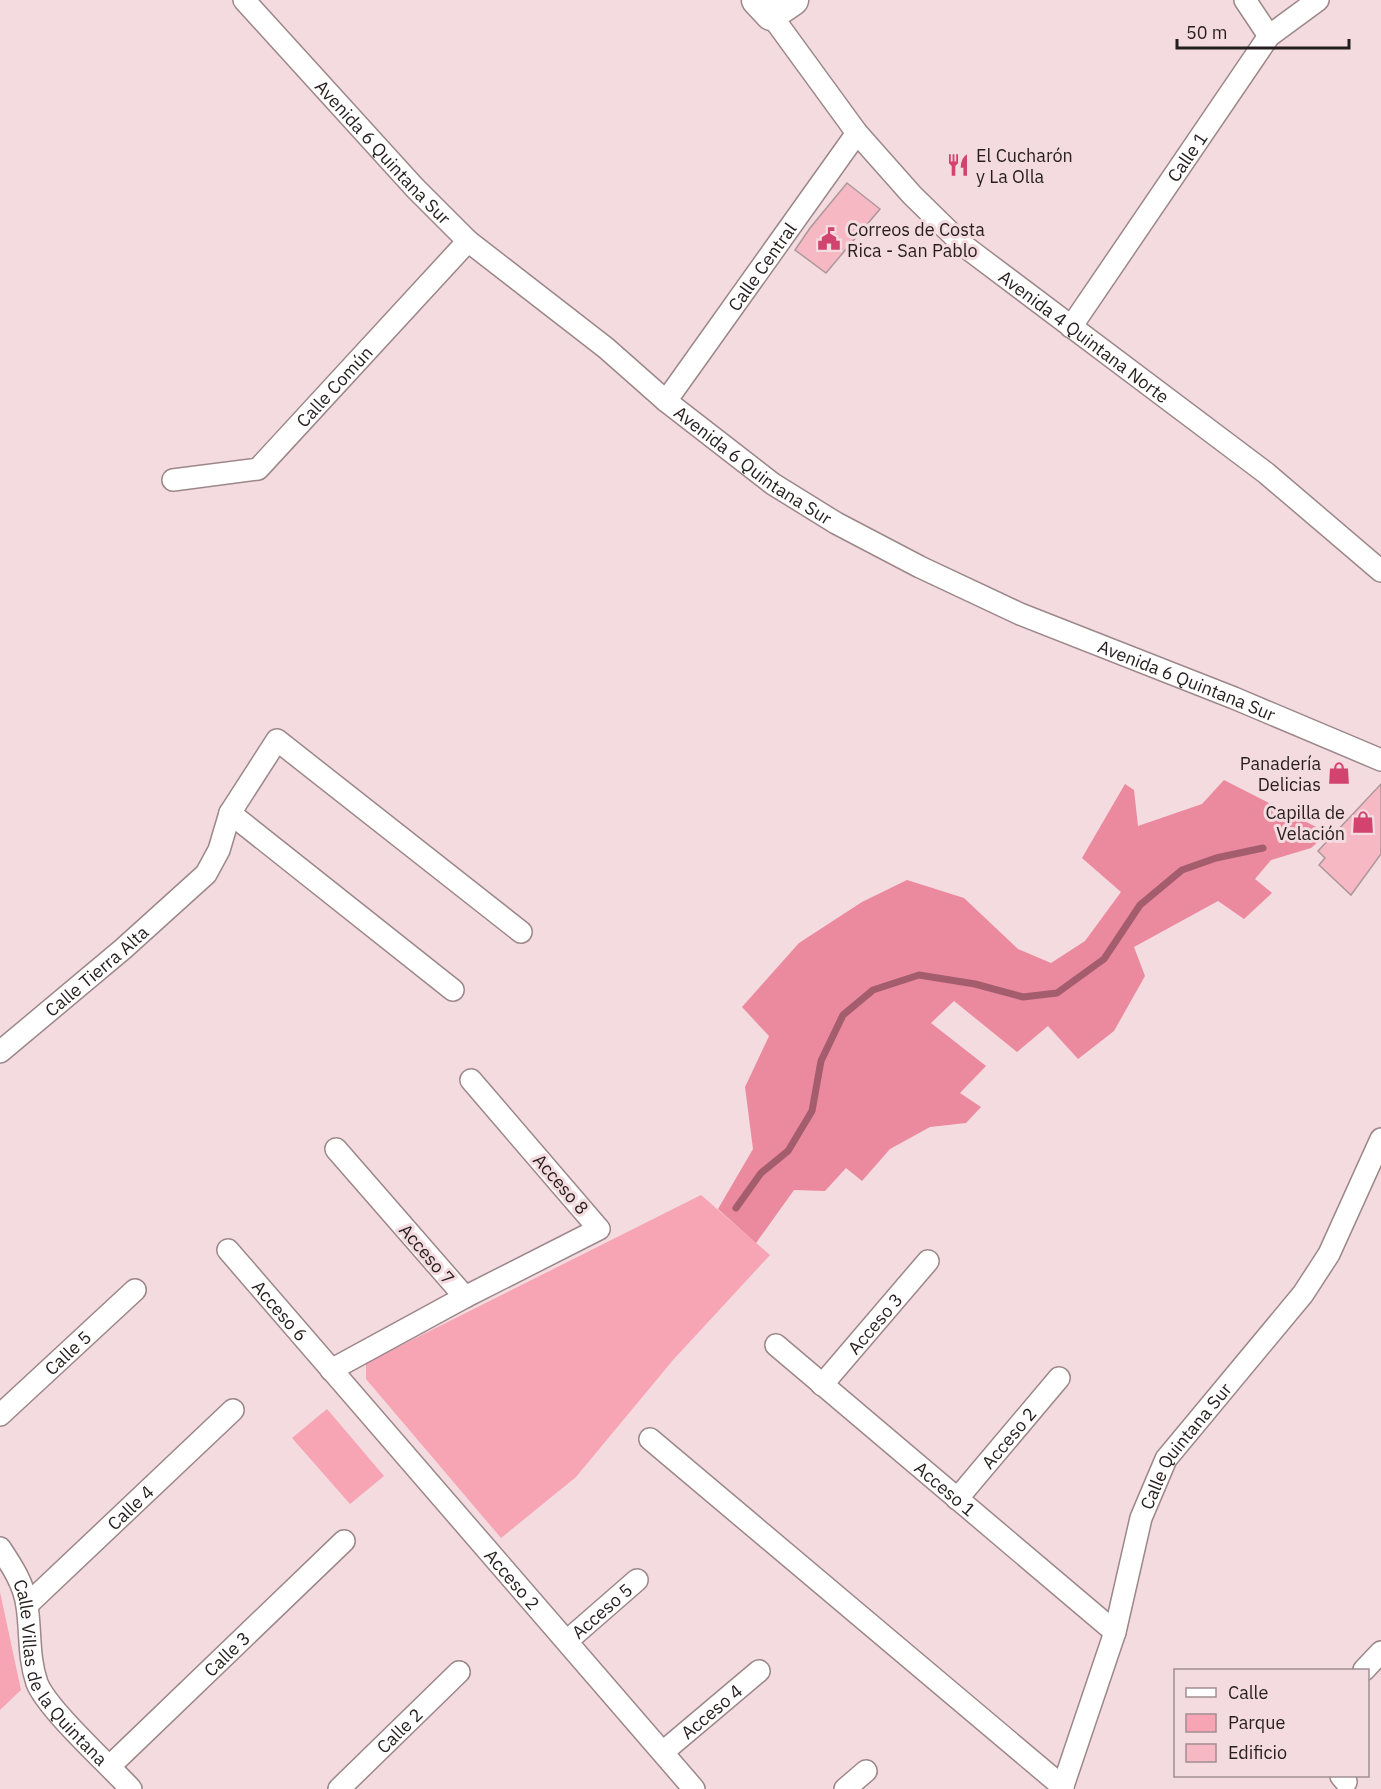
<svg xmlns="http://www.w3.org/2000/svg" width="1381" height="1789" font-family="'IBM Plex Sans',sans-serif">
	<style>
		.green { fill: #f7a4b5 }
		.forest { fill: #eb899f }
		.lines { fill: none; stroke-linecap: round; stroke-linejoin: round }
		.stream { stroke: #a35d6d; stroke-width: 7 }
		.building { fill: #f6b8c3; stroke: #ad979b; stroke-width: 1.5 }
		.minor-casing { stroke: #9c878a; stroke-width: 24 }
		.secondary-casing { stroke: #9c878a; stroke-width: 33 }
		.minor { stroke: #fff; stroke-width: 21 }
		.secondary { stroke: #fff; stroke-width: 30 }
		.labels { text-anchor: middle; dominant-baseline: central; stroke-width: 6; stroke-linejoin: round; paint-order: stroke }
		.street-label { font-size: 18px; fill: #251d1e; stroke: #f3dbdf }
		.poi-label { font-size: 18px; fill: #251d1e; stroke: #f3dbdf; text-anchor: start }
	</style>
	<rect width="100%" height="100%" fill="#f3dbdf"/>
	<!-- green -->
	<path class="green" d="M701,1195L770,1255L673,1360L576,1477L501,1538L366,1379V1363Z
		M327,1409L384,1476L350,1504L292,1438Z
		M0,1592L21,1690L0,1710Z"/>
	<!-- forest -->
	<path class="forest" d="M1224,780L1328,833L1311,848L1271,860L1255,879L1272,893L1244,919L1218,901L1134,947L1145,976L1114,1031L1078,1059L1048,1026L1017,1052L954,1001L931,1023L986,1066L960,1093L981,1107L966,1123L930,1127L890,1149L862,1181L846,1168L825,1191L794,1190L756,1243L718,1209L753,1149L745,1087L769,1036L742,1007L799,943L862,902L907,880L964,898L1018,949L1051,963L1085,941L1121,892L1082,858L1125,784L1134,790L1138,826L1202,804Z"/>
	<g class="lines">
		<!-- stream -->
		<path class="stream" d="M736,1208L761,1173L788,1151L812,1111L821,1061L843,1015L873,990L919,975L975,984L1023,997L1057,993L1104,959L1140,905L1182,870L1216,858L1263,848"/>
	</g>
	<!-- building -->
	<path class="building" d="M847,183L880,209L826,273L795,250L810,228Z
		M1381,784V854L1351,895L1319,865L1325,858L1318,851Z"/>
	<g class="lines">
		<!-- minor casing -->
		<g class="minor-casing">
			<g id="minor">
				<path id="s1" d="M244,0L415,188L468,241L606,348L666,401L773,484L836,523L920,567L1020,614L1234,698L1381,760"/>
				<path d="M1245,0L1269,36"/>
				<path id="s2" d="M771,15L857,133L912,195L963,245L1266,473L1381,571"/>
				<path id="s3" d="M1071,327L1269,36L1318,0"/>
				<path id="s4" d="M666,401L857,133"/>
				<path id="s5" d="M173,480L258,469L468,241"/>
				<path d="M230,813L453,990"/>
				<path id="s6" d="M0,1052L123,949L206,874L219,850L230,813L277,740L521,932"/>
				<path id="s7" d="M228,1250L694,1789"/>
				<path d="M465,1297L599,1229L471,1080"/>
				<path id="s8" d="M776,1345L1115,1632"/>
				<path d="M331,1370L465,1297L336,1149"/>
				<path id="s9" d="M822,1385L928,1261"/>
				<path id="s10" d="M0,1415L135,1290"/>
				<path d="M650,1439L1063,1787"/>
				<path id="s11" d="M957,1499L1059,1378"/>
				<path id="s12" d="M0,1548C12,1566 24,1584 27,1606C31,1632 28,1657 37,1683C47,1709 109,1765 131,1789"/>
				<path id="s13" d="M27,1605L233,1410"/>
				<path id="s14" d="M567,1641L637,1580"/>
				<path d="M1364,1670L1381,1652"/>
				<path id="s15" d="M663,1752L759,1671"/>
				<path id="s16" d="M110,1766L344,1541"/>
				<path d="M1341,1776L1346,1782"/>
				<path id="s17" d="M339,1789L459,1672"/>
				<path d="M845,1789L866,1771"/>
				<path id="s18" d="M1062,1789L1115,1632L1141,1518L1166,1459L1303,1294L1329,1254L1381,1139"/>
			</g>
		</g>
		<!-- secondary casing -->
		<g class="secondary-casing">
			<path id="secondary" d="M757,0L771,15L793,0"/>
		</g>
		<!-- minor -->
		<use href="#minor" class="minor"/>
		<!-- secondary -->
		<use href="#secondary" class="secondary"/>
	</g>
	<!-- icons -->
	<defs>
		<g id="restaurant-bare" transform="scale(1.8)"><path d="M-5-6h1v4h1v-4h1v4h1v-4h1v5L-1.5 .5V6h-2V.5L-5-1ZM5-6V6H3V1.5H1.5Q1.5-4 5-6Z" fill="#d2446f" stroke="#f3dbdf" stroke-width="2.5" paint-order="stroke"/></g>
		<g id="civic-bare" transform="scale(1.8)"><path d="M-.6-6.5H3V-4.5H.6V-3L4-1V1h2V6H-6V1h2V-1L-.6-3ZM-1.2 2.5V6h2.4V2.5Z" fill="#d2446f" stroke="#f3dbdf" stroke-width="2.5" paint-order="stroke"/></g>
		<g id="shop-bare" transform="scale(1.8)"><path d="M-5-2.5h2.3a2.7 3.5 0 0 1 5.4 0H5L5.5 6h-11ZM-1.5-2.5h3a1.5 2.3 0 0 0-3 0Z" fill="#d2446f" stroke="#f3dbdf" stroke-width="2.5" paint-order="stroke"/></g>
	</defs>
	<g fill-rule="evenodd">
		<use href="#restaurant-bare" x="958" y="165"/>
		<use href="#civic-bare" x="829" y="239"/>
		<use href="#shop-bare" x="1339" y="773"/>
		<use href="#shop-bare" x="1363" y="822"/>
	</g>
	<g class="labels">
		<!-- street labels -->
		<g class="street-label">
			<text stroke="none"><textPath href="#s1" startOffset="206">Avenida 6 Quintana Sur</textPath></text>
			<text stroke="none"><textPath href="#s3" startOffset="206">Calle 1</textPath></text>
			<text stroke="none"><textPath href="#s4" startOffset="165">Calle Central</textPath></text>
			<text stroke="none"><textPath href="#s2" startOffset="452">Avenida 4 Quintana Norte</textPath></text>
			<text stroke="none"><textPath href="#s5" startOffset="198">Calle Común</textPath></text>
			<text stroke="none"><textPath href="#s1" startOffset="692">Avenida 6 Quintana Sur</textPath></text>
			<text stroke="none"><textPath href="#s1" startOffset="1178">Avenida 6 Quintana Sur</textPath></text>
			<text stroke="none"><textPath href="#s6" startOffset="126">Calle Tierra Alta</textPath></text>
			<text transform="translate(561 1184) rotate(49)">Acceso 8</text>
			<text transform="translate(427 1254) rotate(49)">Acceso 7</text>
			<text stroke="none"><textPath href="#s7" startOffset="80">Acceso 6</textPath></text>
			<text stroke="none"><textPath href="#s9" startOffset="81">Acceso 3</textPath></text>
			<text stroke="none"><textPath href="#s10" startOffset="92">Calle 5</textPath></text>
			<text stroke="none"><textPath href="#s11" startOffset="80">Acceso 2</textPath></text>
			<text stroke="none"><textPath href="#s18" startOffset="368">Calle Quintana Sur</textPath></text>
			<text stroke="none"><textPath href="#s8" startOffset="222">Acceso 1</textPath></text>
			<text stroke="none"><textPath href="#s13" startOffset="142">Calle 4</textPath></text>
			<text stroke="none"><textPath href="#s7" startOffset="435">Acceso 2</textPath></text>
			<text stroke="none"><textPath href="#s14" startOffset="46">Acceso 5</textPath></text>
			<text stroke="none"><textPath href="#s16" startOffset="162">Calle 3</textPath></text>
			<text stroke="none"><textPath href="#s12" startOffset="142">Calle Villas de la Quintana</textPath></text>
			<text stroke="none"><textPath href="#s15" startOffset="63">Acceso 4</textPath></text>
			<text stroke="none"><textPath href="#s17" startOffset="84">Calle 2</textPath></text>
		</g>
		<!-- poi labels -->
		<g class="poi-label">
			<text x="976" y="155">El Cucharón<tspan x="976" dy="21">y La Olla</tspan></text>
			<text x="847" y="229">Correos de Costa<tspan x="847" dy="21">Rica - San Pablo</tspan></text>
			<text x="1321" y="763" text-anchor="end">Panadería<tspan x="1321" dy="21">Delicias</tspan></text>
			<text x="1345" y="812" text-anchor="end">Capilla de<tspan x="1345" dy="21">Velación</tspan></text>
		</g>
	</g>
	<!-- legend -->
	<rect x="1174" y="1669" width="195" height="108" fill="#f3dbdf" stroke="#a18f92" stroke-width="1.5"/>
	<rect x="1186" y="1688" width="30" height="9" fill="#ffffff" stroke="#a18f92" stroke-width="1.5"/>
	<text x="1228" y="1699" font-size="18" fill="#251d1e">Calle</text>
	<rect x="1186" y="1714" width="30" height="18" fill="#f7a4b5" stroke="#a18f92" stroke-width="1.5"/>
	<text x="1228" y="1729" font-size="18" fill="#251d1e">Parque</text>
	<rect x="1186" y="1744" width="30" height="18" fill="#f6b8c3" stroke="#a18f92" stroke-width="1.5"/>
	<text x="1228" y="1759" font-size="18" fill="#251d1e">Edificio</text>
	<!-- scale -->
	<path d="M1177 39v9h172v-9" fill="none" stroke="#251d1e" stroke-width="3"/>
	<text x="1186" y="39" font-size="18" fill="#251d1e" stroke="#f3dbdf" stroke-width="4.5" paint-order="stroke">50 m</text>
</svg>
